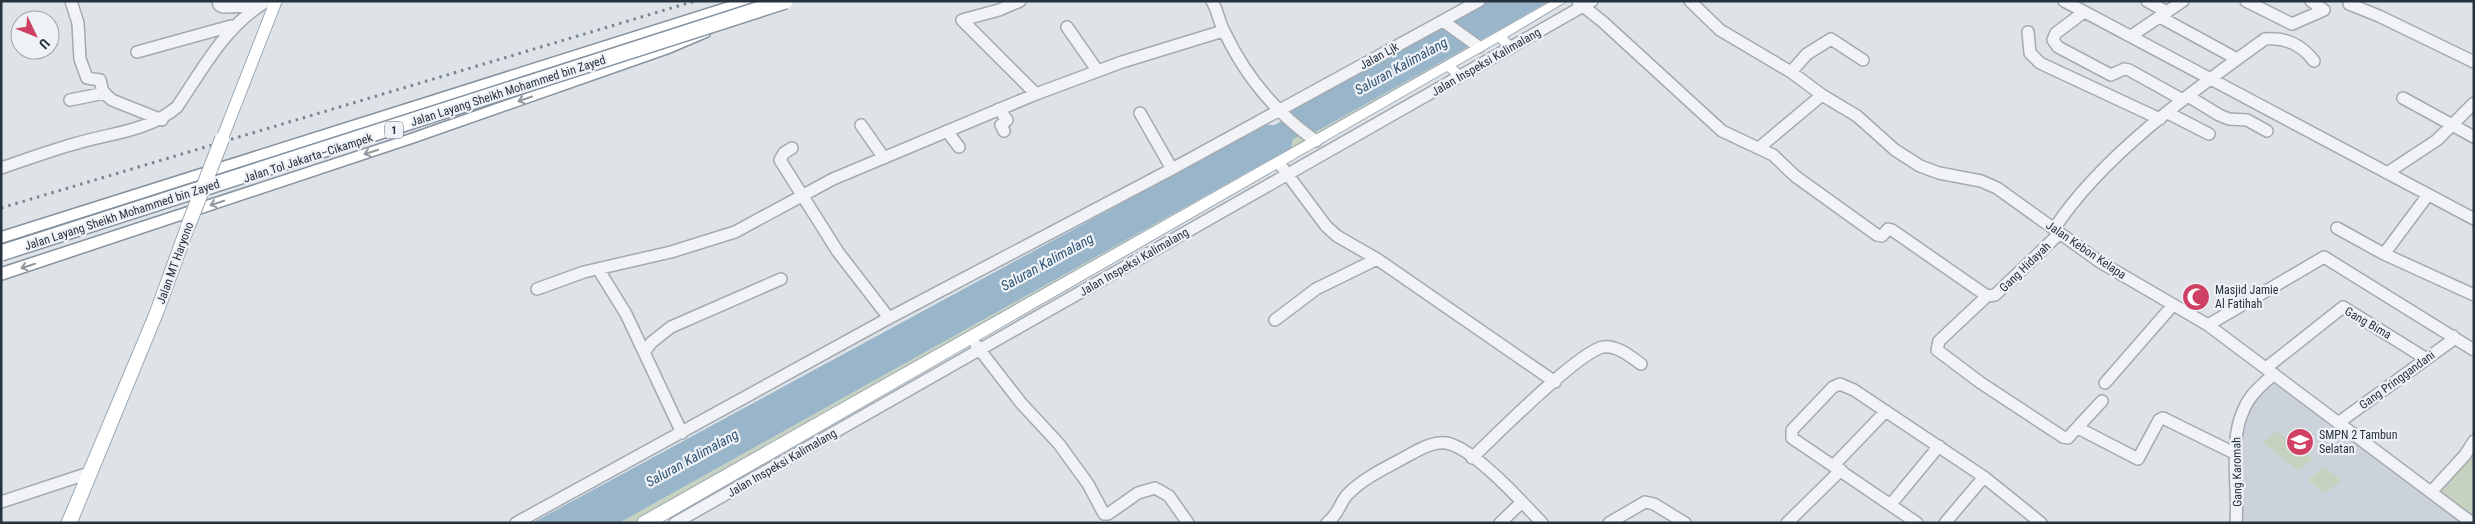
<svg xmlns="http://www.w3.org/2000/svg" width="2475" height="524" font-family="'Roboto Condensed',sans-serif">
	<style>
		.built { fill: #ccd2da }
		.green { fill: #c6d2bf }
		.water { fill: #98b5c9 }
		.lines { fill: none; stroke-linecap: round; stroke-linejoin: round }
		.minor-casing { stroke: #a3aab2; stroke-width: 14 }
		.major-casing { stroke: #9da9b4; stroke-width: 2 }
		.highway-casing { stroke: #85929f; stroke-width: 3 }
		.minor { stroke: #f1f3f6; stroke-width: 11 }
		.major { fill: #fff; fill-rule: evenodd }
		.highway { fill: #fff; fill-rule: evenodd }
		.rail { stroke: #778492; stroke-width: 3; stroke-dasharray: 2.5 5; stroke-linecap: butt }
		.major-bridge-casing { stroke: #9da9b4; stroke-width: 16; stroke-linecap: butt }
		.highway-bridge-casing { stroke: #85929f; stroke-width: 18; stroke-linecap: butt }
		.major-bridge { stroke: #fff; stroke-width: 14 }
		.highway-bridge { stroke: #fff; stroke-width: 15 }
		.oneway { stroke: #93989f }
		.labels { text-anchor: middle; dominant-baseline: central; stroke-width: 4.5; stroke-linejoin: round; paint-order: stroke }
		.shield { fill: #eef2f6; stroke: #636c76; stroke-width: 1 }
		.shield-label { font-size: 11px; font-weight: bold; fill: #27323f }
		.street-label { font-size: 12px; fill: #27323f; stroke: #eef2f6 }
		.poi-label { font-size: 12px; fill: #27323f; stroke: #eef2f6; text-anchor: start }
		.water-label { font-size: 14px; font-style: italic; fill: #315574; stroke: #eef2f6 }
	</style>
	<rect width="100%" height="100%" fill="#dee3e8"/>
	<!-- built -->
	<path class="built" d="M2274,374L2473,523H2236L2239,416Z"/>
	<!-- green -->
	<path class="green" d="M1550,1H1561L645,523H619L1291,148L1293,139L1304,134H1312Z
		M2277,431L2313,459L2298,470L2262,442Z
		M2474,445V518L2439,492Z
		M2325,467L2342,481L2325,493L2308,480Z"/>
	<!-- water -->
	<path class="water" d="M1489,1H1550L1312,134H1304L1293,139L1291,148L619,523H532L1266,125H1275L1288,117V111Z"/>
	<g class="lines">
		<!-- minor casing -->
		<g class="minor-casing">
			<path id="minor" d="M71,1L78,23L80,59L87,78L100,80L103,92L112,100L162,120
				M218,1L219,5L223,7L255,6
				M1020,1L999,10L962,20L1036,94
				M1212,1C1218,11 1219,23 1225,33C1246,77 1276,113 1316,141
				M1690,1L1720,30L1791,72L1822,95L1857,116L1895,150L1920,166L1939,173L1981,181L1997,188L2100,262L2208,325L2472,523
				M2064,1L2474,219
				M2147,1L2167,12
				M2246,1L2292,24L2324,10L2311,1
				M1578,2L1603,22L1722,131L1773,155L1795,176L1877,235L1882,236L1888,229L1892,230L1987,296
				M2349,4L2379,16L2474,62
				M2084,12L2056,33L2053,40L2058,47L2111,75L2124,69L2129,70L2183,100
				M2160,17L2237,59
				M1443,21L1479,47
				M1067,27L1097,70
				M2028,32L2030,53L2040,63L2160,119
				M2131,36L2183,1
				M137,52L231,26
				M1791,72L1807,54L1831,39L1863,60
				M2188,96L2219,115L2229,119L2247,120L2267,131
				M2403,98L2474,137
				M70,100L105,93
				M999,109L1007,120L1001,125L1004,131
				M1140,113L1172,169
				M2168,113L2209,134
				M861,125L884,158
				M947,131L959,147
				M1760,147L1822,95
				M792,148L784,153L780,160L838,252L889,318
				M1279,163L1326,226L1337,236L1377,259L1555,382
				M1,168C25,160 49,151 74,144C110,133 147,132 177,107C204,67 225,26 267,1
				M2387,173L2437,140L2474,103
				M2337,228L2384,254L2474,295
				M2054,229C2102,155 2194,90 2265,39C2285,37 2302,45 2314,61
				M2384,254L2428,195
				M601,269L600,272L626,314L682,433
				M537,289L584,272L671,252L735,232L833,179L1036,94L1122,62L1223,31
				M1987,296L1939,341L1937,350L1981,383L2063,437L2068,438L2075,430L2080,429L2138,459L2159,420L2163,418L2236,454
				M1987,296L1995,295L2060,233
				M1275,320L1316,289L1377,259
				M2208,325L2324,257L2474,350
				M976,345L1021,403L1059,444L1088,484L1104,514H1108L1138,493L1155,488L1169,496L1188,523
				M644,352L652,342L671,327L781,279
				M2266,368L2343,307L2425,358
				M2105,383L2173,305
				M2338,423L2454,339L2453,336
				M2076,429L2102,401
				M1472,458C1495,436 1578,352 1603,347C1617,345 1631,357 1641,364
				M1834,465L1886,411
				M2431,492L2465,455L2474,441
				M1,502L89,473
				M1891,504L1939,446
				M516,523L889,318L1172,169L1479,1
				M675,523L1592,1
				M1327,523C1341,512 1339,502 1349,493C1363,479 1383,469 1400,460C1413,453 1431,441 1446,443C1473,447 1523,503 1542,523
				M1500,523L1521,503
				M1609,523L1645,502L1654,504L1685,523
				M1787,523L1841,470
				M1917,523L1792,438V430L1833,387L1840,384L1854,390L1984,477L2041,523
				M1945,523L1984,477
				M2236,523C2239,488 2228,441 2244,409C2250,394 2263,384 2274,374"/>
		</g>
		<!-- major casing -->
		<g class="major-casing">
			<path id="major" d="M270,1H282L228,139L222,143L218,142L216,139Z
				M1552,1H1567L1507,37L1517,47L1515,50H1507L1498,42L1456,66L1466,76L1464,79H1456L1447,71L660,523H637L639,518Z
				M188,221L195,226L163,314L77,523H61L149,314L181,226Z"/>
		</g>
		<!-- highway casing -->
		<g class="highway-casing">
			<path id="highway" d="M732,1H752L750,4L1,243V232Z
				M704,29L710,33L709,36L669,53L415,142L1,280V268L405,136L659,47Z"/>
		</g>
		<!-- minor -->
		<use href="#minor" class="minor"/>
		<!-- major -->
		<use href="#major" class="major"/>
		<!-- highway -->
		<use href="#highway" class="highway"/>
		<!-- rail -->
		<path class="rail" d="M1,208L695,1"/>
		<!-- major-bridge casing -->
		<g class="major-bridge-casing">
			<path id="major-bridge" d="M188,226L222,139"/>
		</g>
		<!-- highway-bridge casing -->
		<g class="highway-bridge-casing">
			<path id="highway-bridge" d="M1,253L785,1"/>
		</g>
		<!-- major-bridge -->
		<use href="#major-bridge" class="major-bridge"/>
		<!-- highway-bridge -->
		<use href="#highway-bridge" class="highway-bridge"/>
	</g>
	<!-- one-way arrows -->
	<defs><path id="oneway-shaft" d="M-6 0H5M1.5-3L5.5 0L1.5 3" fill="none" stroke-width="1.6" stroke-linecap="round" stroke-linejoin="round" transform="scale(1.25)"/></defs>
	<g class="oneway">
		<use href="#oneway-shaft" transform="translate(525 99) rotate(161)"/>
		<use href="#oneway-shaft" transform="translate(371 152) rotate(162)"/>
		<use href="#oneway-shaft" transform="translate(217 203) rotate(162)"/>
		<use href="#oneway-shaft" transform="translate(28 266) rotate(162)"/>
	</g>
	<!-- icons -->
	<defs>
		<g id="mosque-disc" transform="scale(1.4375)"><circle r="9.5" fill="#d04064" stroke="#eef2f6"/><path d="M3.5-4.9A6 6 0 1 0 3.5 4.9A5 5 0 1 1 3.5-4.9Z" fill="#fff"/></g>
		<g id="school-disc" transform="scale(1.4375)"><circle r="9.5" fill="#d04064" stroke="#eef2f6"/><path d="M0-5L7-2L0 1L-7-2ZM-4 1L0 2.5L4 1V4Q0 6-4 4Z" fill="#fff"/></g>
	</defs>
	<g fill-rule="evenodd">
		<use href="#mosque-disc" x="2196" y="297"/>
		<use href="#school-disc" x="2300" y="442"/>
	</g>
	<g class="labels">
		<!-- shield labels -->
		<rect class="shield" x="385" y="121.5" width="18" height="17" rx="4"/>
		<g class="shield-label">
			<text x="394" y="130">1</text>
		</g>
		<!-- street labels -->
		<g class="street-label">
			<text transform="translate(1379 56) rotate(-29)">Jalan Ljk</text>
			<text transform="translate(1486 62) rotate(-30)">Jalan Inspeksi Kalimalang</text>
			<text transform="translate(508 91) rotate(-18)">Jalan Layang Sheikh Mohammed bin Zayed</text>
			<text transform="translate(308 158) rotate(-18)">Jalan Tol Jakarta–Cikampek</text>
			<text transform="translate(122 215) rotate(-18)">Jalan Layang Sheikh Mohammed bin Zayed</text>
			<text transform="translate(2086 250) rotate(34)">Jalan Kebon Kelapa</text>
			<text transform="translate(1134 262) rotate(-30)">Jalan Inspeksi Kalimalang</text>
			<text transform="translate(175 263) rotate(-70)">Jalan MT Haryono</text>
			<text transform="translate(2025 267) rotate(-44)">Gang Hidayah</text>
			<text transform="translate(2368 323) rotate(30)">Gang Bima</text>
			<text transform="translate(2397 380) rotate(-36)">Gang Pringgandani</text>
			<text transform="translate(782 463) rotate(-30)">Jalan Inspeksi Kalimalang</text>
			<text transform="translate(2237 472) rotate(-91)">Gang Karomah</text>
		</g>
		<!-- poi labels -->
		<g class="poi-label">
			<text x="2215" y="290">Masjid Jamie<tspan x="2215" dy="14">Al Fatihah</tspan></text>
			<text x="2319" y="435">SMPN 2 Tambun<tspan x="2319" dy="14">Selatan</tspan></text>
		</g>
		<!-- water labels -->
		<g class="water-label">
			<text transform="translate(1401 66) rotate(-29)">Saluran Kalimalang</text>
			<text transform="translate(1047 262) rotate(-29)">Saluran Kalimalang</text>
			<text transform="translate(692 458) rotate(-29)">Saluran Kalimalang</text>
		</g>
	</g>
	<!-- border -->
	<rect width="2475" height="524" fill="none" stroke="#27323f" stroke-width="5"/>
	<!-- north arrow -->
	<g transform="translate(35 35) rotate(133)"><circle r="24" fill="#eef2f6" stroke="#9ea5ad"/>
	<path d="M0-4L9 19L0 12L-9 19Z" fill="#d04064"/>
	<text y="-8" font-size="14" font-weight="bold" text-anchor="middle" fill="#27323f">U</text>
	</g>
</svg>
